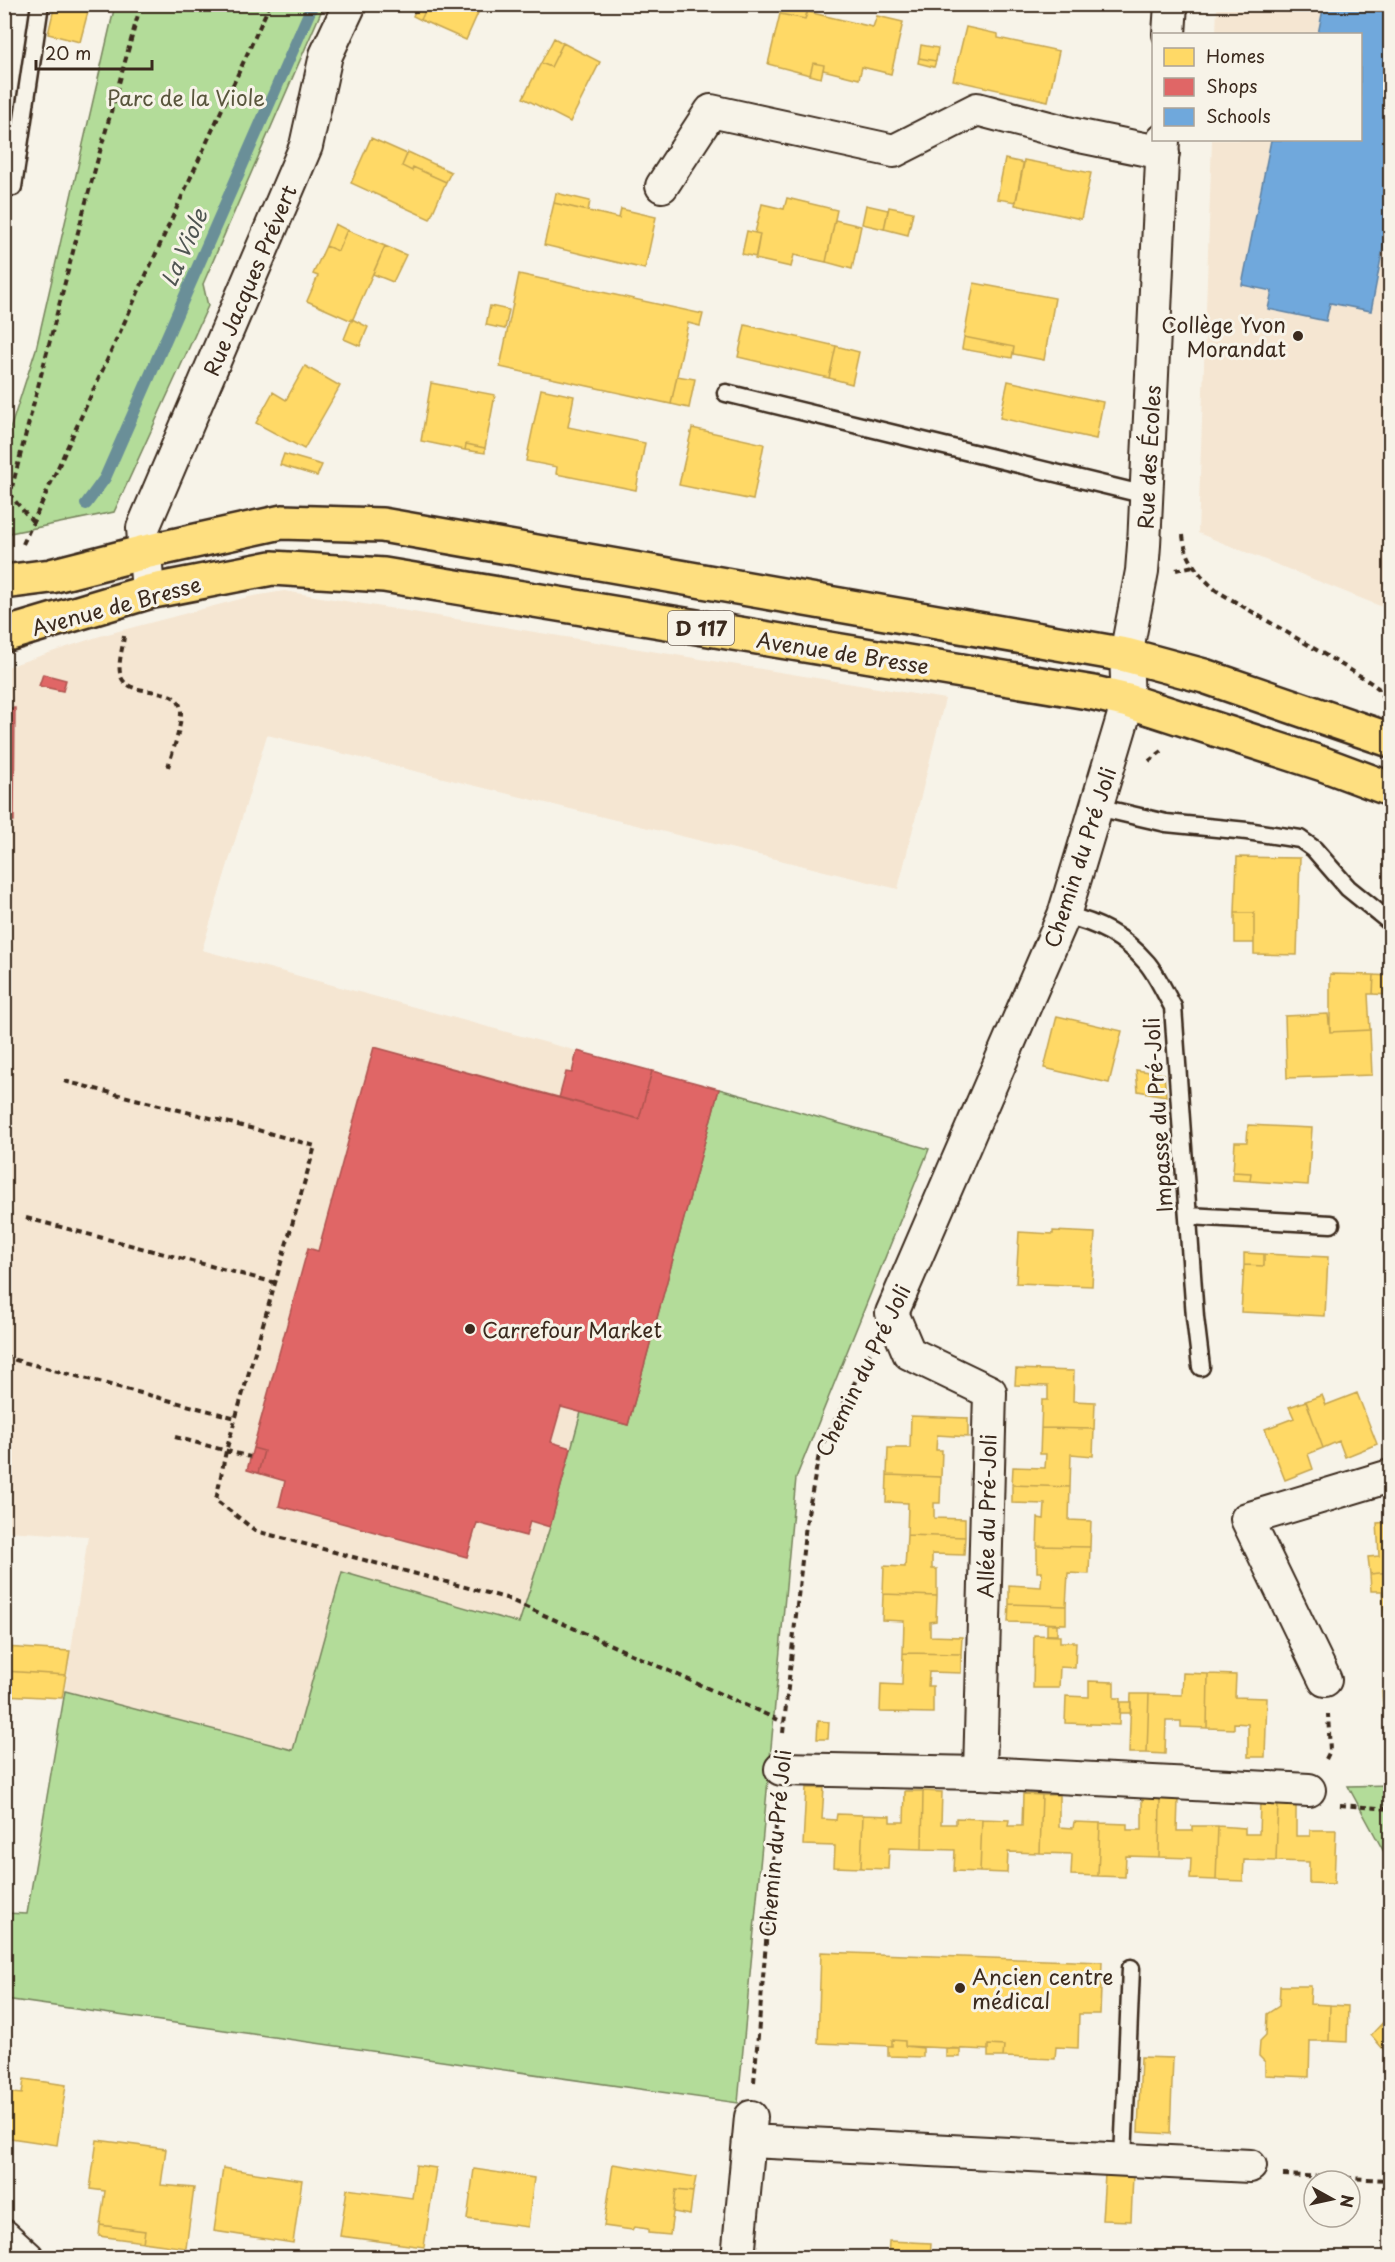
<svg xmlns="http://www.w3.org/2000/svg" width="1395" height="2262" font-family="'Playpen Sans',sans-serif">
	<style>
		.built { fill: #f5e6d2 }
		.green { fill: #b3dc99; stroke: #77835c; stroke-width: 1.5 }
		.homes { fill: #ffd966; stroke: #c4a450; stroke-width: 1.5 }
		.shops { fill: #e06666; stroke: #ae5450; stroke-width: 1.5 }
		.schools { fill: #6fa8dc; stroke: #5f82a3; stroke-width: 1.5 }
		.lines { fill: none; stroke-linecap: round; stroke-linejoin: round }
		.stream { stroke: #6a8f98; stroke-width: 12 }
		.service-casing { stroke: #3b2a1e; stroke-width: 21 }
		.minor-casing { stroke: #3b2a1e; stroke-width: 36 }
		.primary-casing { stroke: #3b2a1e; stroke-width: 38 }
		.path { stroke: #3b2a1e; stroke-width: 4; stroke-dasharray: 6 4.5; stroke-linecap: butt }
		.service { stroke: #f7f3e8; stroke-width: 16 }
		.minor { stroke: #f7f3e8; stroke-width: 32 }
		.primary { stroke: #fedf80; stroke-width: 33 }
		.poi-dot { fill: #3b2a1e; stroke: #f7f3e8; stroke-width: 2 }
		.labels { text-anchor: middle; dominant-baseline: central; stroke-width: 6; stroke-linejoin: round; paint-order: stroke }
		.shield { fill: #f7f3e8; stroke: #73665b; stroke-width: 1.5 }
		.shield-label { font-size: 20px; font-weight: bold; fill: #3b2a1e }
		.park-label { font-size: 21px; fill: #59563d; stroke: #f7f3e8 }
		.street-label { font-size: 21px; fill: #3b2a1e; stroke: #f7f3e8 }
		.poi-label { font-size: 21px; fill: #3b2a1e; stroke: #f7f3e8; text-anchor: start }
		.water-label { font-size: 22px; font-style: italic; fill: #4e5451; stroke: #f7f3e8 }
	</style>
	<rect width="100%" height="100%" fill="#f7f3e8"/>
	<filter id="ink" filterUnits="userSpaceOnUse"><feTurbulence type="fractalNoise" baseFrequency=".0167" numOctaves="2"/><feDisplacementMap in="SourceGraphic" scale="12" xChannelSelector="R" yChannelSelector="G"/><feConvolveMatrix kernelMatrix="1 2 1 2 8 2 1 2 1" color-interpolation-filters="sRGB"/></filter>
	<g filter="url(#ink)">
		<!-- built -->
		<path class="built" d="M1217,5H1390V610L1198,533L1212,140H1360V34H1216Z
			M284,591L945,699L898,889L267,735L202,950L719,1089L628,1425L581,1412L550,1527L519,1623L342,1572L293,1750L65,1691L88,1536L5,1531L4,668L100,636L248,597Z"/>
		<!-- green -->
		<path class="green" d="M115,5H324L203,284L208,306L114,512L5,534V445L36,349Z
			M719,1089L929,1149L796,1478L738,2103L5,1999V1913L27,1914L65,1691L293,1750L342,1572L519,1623L550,1527L581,1412L628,1425Z
			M1390,1785V1863L1348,1786Z"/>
		<!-- homes -->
		<path class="homes" d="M4,4H11L4,54Z
			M55,4H90L80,42L48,34Z
			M418,4H428L421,20L413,16Z
			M428,4H482L466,40L421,20Z
			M782,4L808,8L805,19L780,14Z
			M808,12L873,27L877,16L903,22L891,74L862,67L859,79L823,70L824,65L813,63L810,75L768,64L780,14L805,19Z
			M966,27L998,34V38L1059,51L1048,101L953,80Z
			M554,38L563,43L551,67L541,63Z
			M563,43L600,62L570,122L523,98L541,63L551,67Z
			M921,45L938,48L936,61L919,58Z
			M919,58L936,61L934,67L918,63Z
			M813,63L824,65L821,78L810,75Z
			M371,138L407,154L402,166L412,171L413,167L446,182L430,219L351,183Z
			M408,152L451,172L446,182L413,167L412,171L402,166Z
			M1005,159L1024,163L1016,202L997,199Z
			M1024,160L1091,173L1081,219L1015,205Z
			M556,193L590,201L588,211L554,203Z
			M787,198L837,210L826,262L794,255L791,267L755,259L760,234L755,233L762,204L784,209Z
			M554,203L619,218L621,209L656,217L645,269L544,245Z
			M866,205L888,210L884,229L862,224Z
			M889,207L913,212L908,235L884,229Z
			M835,220L861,226L852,269L826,262Z
			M335,224L347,230L338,251L326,246Z
			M347,230L385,246L352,321L307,301L318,276L313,274L326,246L338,251Z
			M747,231L760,234L756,257L742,254Z
			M385,246L406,255L393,282L373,274Z
			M519,274L703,314L700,326L688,323L671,404L500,367Z
			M974,283L1055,298L1044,360L1013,354L1014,347L964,337Z
			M490,306L509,310L505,329L486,325Z
			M352,319L368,327L360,346L344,339Z
			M745,325L836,346L829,378L738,357Z
			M964,337L1014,347L1012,358L962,349Z
			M836,346L859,352L852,384L829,378Z
			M305,366L340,386L304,449L256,423L273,392L286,400Z
			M677,376L695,379L689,408L671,404Z
			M1008,381L1103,402L1096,439L1000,418Z
			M431,383L495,395L485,448L466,444L465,450L421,441Z
			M541,389L574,396L568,427L645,443L636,490L556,474L557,467L526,461Z
			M692,428L764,444L753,500L679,485Z
			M466,444L485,448V453L465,450Z
			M284,454L322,465L317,476L280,465Z
			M1237,857L1300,858L1297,955L1254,954V913H1235Z
			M1235,913H1254V943H1235Z
			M1330,974L1374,975L1373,994H1368L1370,1030L1330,1032Z
			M1374,975L1389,976L1388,995L1373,994Z
			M1328,1014L1330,1032L1370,1030L1372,1075L1287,1078L1285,1016Z
			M1057,1016L1122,1031L1109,1083L1044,1068Z
			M1136,1070L1164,1074L1166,1096L1138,1091Z
			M1248,1125L1312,1128L1308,1185L1250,1181L1251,1173L1233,1172L1235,1142H1247Z
			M1233,1172L1251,1173L1250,1181L1233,1180Z
			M1053,1231L1095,1233L1092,1286L1016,1283L1019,1232L1053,1234Z
			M1244,1253L1264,1254V1266L1244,1265Z
			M1264,1254L1328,1257L1325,1316L1241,1312L1244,1265L1264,1266Z
			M1016,1369L1074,1371L1073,1401L1095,1402L1094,1429L1041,1428L1042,1400H1048V1386L1015,1385Z
			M1357,1393L1377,1444L1345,1457L1339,1441L1323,1448L1306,1401L1322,1395L1326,1405Z
			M1306,1401L1323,1448L1308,1454L1313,1469L1285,1480L1265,1429L1294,1418L1289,1407Z
			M911,1416L968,1418V1437L937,1435L936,1450H942L941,1477L887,1475L888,1448H910Z
			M1041,1428L1094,1429L1093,1456L1071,1454L1070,1487L1012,1485L1013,1467L1045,1468L1046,1454H1040Z
			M887,1475L941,1477L940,1503H934V1518L965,1519V1537L907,1535L908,1503L886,1502Z
			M1012,1485L1070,1487L1069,1520L1091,1521L1090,1547L1037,1546L1038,1518L1044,1519L1045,1504L1012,1503Z
			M1390,1522V1572L1370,1574L1368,1557L1379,1556L1377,1523Z
			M907,1535L965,1537L964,1555L932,1554V1569H937V1596L883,1594L884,1566L905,1567Z
			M1037,1546L1090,1547L1089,1574L1068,1573L1066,1606L1009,1604V1585L1041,1587L1042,1572H1037Z
			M1390,1572V1621H1384L1382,1591H1371L1370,1574Z
			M883,1594L937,1596L936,1621L930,1622V1636L962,1637L961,1654L903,1653L904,1621L882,1620Z
			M1009,1604L1066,1606V1624L1008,1622Z
			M1047,1624H1057V1635H1047Z
			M1034,1635L1060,1636V1642H1076L1075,1668L1060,1667L1059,1688H1033Z
			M4,1647L70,1651L66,1675L4,1671Z
			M903,1653L961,1654V1673L929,1672L928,1686H933V1713L880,1712L881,1684L902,1685Z
			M4,1671L66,1675L62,1698L4,1695Z
			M1183,1673L1208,1674L1207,1728L1181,1727V1721H1166L1165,1754L1147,1753L1149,1694L1182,1695Z
			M1208,1674L1236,1675L1235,1697L1267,1698L1265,1757H1248V1724L1234,1723V1729L1207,1728Z
			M1089,1681L1114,1682V1698H1120L1119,1725L1065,1723L1066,1696L1089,1697Z
			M1382,1691H1390V1706L1383,1707Z
			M1131,1694H1149L1147,1753H1129Z
			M1120,1702H1131V1713H1120Z
			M818,1721L829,1722L828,1739H817Z
			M806,1788H824L822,1819L836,1820L837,1814L863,1815L861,1868L834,1867L835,1846L803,1845Z
			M905,1791H923L922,1849L889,1848L888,1869L861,1868L863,1815L890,1816V1822H904Z
			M923,1791L942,1792L941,1824H956V1818L982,1819L980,1872L954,1871L955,1850L922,1849Z
			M1023,1794L1042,1795L1040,1853L1008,1852L1007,1873L980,1872L982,1819L1009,1820L1008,1826H1022Z
			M1042,1795H1059V1827L1073,1828L1074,1822L1100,1823L1098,1876L1071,1875L1072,1854L1040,1853Z
			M1142,1798L1160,1799L1159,1857L1126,1856L1125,1877L1098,1876L1100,1823L1127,1824V1830H1142Z
			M1160,1799L1178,1800L1177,1831H1192V1826H1218L1216,1880L1190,1879L1191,1858L1159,1857Z
			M1260,1802L1278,1803L1276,1861L1244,1860L1243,1881L1216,1880L1218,1826L1245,1828V1834H1259Z
			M1278,1803H1296V1836H1310V1830H1336L1334,1884L1309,1883V1862L1276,1861Z
			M821,1952L1102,1962L1100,2014H1079L1078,2048L1056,2047L1055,2059L1003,2057L1004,2046L988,2045V2050L905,2046V2041L892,2040V2046L818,2043Z
			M1280,1986H1311L1310,2004L1330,2005L1329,2041H1310L1309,2077L1265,2075V2062L1259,2056L1260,2041L1266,2035L1267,2014L1279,2006Z
			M1330,2005L1348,2006L1347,2042L1329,2041Z
			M1390,2015V2057L1371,2035Z
			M892,2040L905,2041V2046L923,2048V2057L888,2056V2046H892Z
			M988,2045L1004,2046L1003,2057H988Z
			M946,2049H960V2057H946Z
			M1141,2057L1173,2058L1170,2134L1138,2132Z
			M24,2079L66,2085L57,2145L4,2137V2092L22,2094Z
			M97,2140L166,2149L161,2185L194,2188L186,2248L143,2242L145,2231L100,2225L105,2191L90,2189Z
			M613,2164L696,2177L693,2192L676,2190L670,2235L648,2233V2229L634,2227L632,2230L604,2226Z
			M416,2165L436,2168L424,2247L340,2236L347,2189L412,2198Z
			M223,2168L302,2180L293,2243L214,2231Z
			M474,2169L534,2178L528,2227L467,2219Z
			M1105,2174L1133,2175L1131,2221L1102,2220Z
			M676,2190L693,2192L690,2215L673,2212Z
			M100,2225L145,2231L143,2242L99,2236Z
			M1389,2235H1390V2258H1388Z
			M889,2241L931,2243L930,2258H888Z"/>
		<!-- shops -->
		<path class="shops" d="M43,674L66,680L63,691L39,686Z
			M4,708H15L14,821H4Z
			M374,1047L639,1119L652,1071L719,1089L628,1425L561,1407L551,1442L571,1448L550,1527L530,1521L526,1536L477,1523L467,1557L279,1506L285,1481L258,1473L264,1451L253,1448L308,1248L318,1251Z
			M374,1047L559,1098L566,1072L572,1073L577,1051L719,1089L628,1425L561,1407L551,1442L571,1448L550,1527L530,1521L526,1536L477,1523L467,1557L279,1506L285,1481L247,1470L308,1248L318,1251Z
			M577,1051L652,1071L639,1119L559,1098L566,1072L572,1073Z
			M253,1448L264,1451L258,1473L247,1470Z"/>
		<!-- schools -->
		<path class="schools" d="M1324,4H1390V211L1371,311L1330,303L1326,321L1268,309L1272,291L1242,285L1271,140H1360V34H1318Z"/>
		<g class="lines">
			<!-- stream -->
			<path class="stream" d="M86,504L105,478L313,4"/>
			<!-- service casing -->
			<g class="service-casing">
				<path id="service" d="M13,187L40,4
					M726,393L1146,495
					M1097,807L1166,823L1247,831L1300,839L1314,849L1348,888L1390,922
					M1064,915C1098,923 1124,936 1147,963C1157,975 1165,993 1173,1007L1195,1317L1201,1367
					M1188,1216L1331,1224
					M1123,2159L1131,1968"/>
			</g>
			<!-- minor casing -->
			<g class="minor-casing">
				<path id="minor" d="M1169,34L1171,4
					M662,186L711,111L894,151L977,109L1075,135L1163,153
					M148,592L143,528L306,146L326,55L350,4
					M1325,1680L1247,1519L1390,1476
					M781,1769L980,1773L1309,1790
					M980,1773L990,1392L909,1353L892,1313L1064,915L1128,701L1126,655L1142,571L1144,545L1163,140
					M749,2141L1250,2166
					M4,2236L28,2258
					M738,2258L751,2117"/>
			</g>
			<!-- primary casing -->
			<g class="primary-casing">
				<path id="primary" d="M4,582L51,576L145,552L282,522L382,525L1126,655L1204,676L1390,740
					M4,635L148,592L272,568L384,575L1094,693L1128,701L1323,764L1390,789"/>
			</g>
			<!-- path -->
			<path class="path" d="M33,522L10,495L84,209L141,4
				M1183,535C1185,559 1200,576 1217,591L1364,678L1378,688L1384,699
				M23,544L270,4
				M1176,570L1193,566
				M124,636C123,647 118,662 120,673C125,702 181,680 181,712C181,729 173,750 168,767
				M1149,761L1162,751
				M64,1081L254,1129L315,1146L226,1451L216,1500L256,1531L506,1598L783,1722
				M26,1218L276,1283
				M4,1357L236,1418
				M175,1437L250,1457
				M783,1733L806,1524L820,1449L870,1353
				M1326,1759L1330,1751L1328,1714
				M1340,1805L1390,1809
				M754,2082L778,1803
				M1283,2175L1390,2180"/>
			<!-- service -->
			<use href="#service" class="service"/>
			<!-- minor -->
			<use href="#minor" class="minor"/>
			<!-- primary -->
			<use href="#primary" class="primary"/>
		</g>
	</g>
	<!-- markers -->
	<g class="poi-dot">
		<circle cx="1298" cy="336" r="6"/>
		<circle cx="470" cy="1329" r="6"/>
		<circle cx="960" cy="1988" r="6"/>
	</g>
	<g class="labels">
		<!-- shield labels -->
		<rect class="shield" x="668" y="611" width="66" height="34" rx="4.5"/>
		<g class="shield-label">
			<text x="701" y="628">D 117</text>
		</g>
		<!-- park labels -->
		<g class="park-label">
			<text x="186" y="97">Parc de la Viole</text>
		</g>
		<!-- street labels -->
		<g class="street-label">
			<text transform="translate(249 280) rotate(-67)">Rue Jacques Prévert</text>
			<text transform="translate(1148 457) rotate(-87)">Rue des Écoles</text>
			<text transform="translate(116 605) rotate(-15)">Avenue de Bresse</text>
			<text transform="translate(843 652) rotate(9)">Avenue de Bresse</text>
			<text transform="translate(1079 857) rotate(-72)">Chemin du Pré Joli</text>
			<text transform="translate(1157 1115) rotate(-94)">Impasse du Pré-Joli</text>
			<text transform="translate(862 1370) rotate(-64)">Chemin du Pré Joli</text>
			<text transform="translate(986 1516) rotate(-89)">Allée du Pré-Joli</text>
			<text transform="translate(774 1843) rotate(-85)">Chemin du Pré Joli</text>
		</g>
		<!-- poi labels -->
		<g class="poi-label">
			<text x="1286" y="324" text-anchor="end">Collège Yvon<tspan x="1286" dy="24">Morandat</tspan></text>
			<text x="482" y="1329">Carrefour Market</text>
			<text x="972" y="1976">Ancien centre<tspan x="972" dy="24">médical</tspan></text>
		</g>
		<!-- water labels -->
		<g class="water-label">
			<text transform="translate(183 247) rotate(-66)">La Viole</text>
		</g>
	</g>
	<!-- margin -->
	<rect width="1395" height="2262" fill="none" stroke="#f7f3e8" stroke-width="24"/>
	<rect x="12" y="12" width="1371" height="2238" fill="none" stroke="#3b2a1e" stroke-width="2" filter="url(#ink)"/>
	<!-- legend -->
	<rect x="1152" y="33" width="210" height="108" fill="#f7f3e8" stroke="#aca397" stroke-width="1.5"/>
	<rect x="1164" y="48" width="30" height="18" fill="#ffd966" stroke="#aca397" stroke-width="1.5"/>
	<text x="1206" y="63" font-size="18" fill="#3b2a1e">Homes</text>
	<rect x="1164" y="78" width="30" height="18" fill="#e06666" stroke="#aca397" stroke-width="1.5"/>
	<text x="1206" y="93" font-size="18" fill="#3b2a1e">Shops</text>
	<rect x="1164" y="108" width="30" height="18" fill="#6fa8dc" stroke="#aca397" stroke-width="1.5"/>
	<text x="1206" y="123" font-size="18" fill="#3b2a1e">Schools</text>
	<!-- north arrow -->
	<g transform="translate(1332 2199) rotate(98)"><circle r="28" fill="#f7f3e8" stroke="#aca397" stroke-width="1.5"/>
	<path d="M0-4.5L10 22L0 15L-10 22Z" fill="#3b2a1e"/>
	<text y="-9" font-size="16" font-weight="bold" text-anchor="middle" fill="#3b2a1e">N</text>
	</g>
	<!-- scale -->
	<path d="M36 60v9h116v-9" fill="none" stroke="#3b2a1e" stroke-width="3"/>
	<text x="45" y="60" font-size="18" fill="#3b2a1e" stroke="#f7f3e8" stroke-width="4.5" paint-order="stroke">20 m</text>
</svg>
